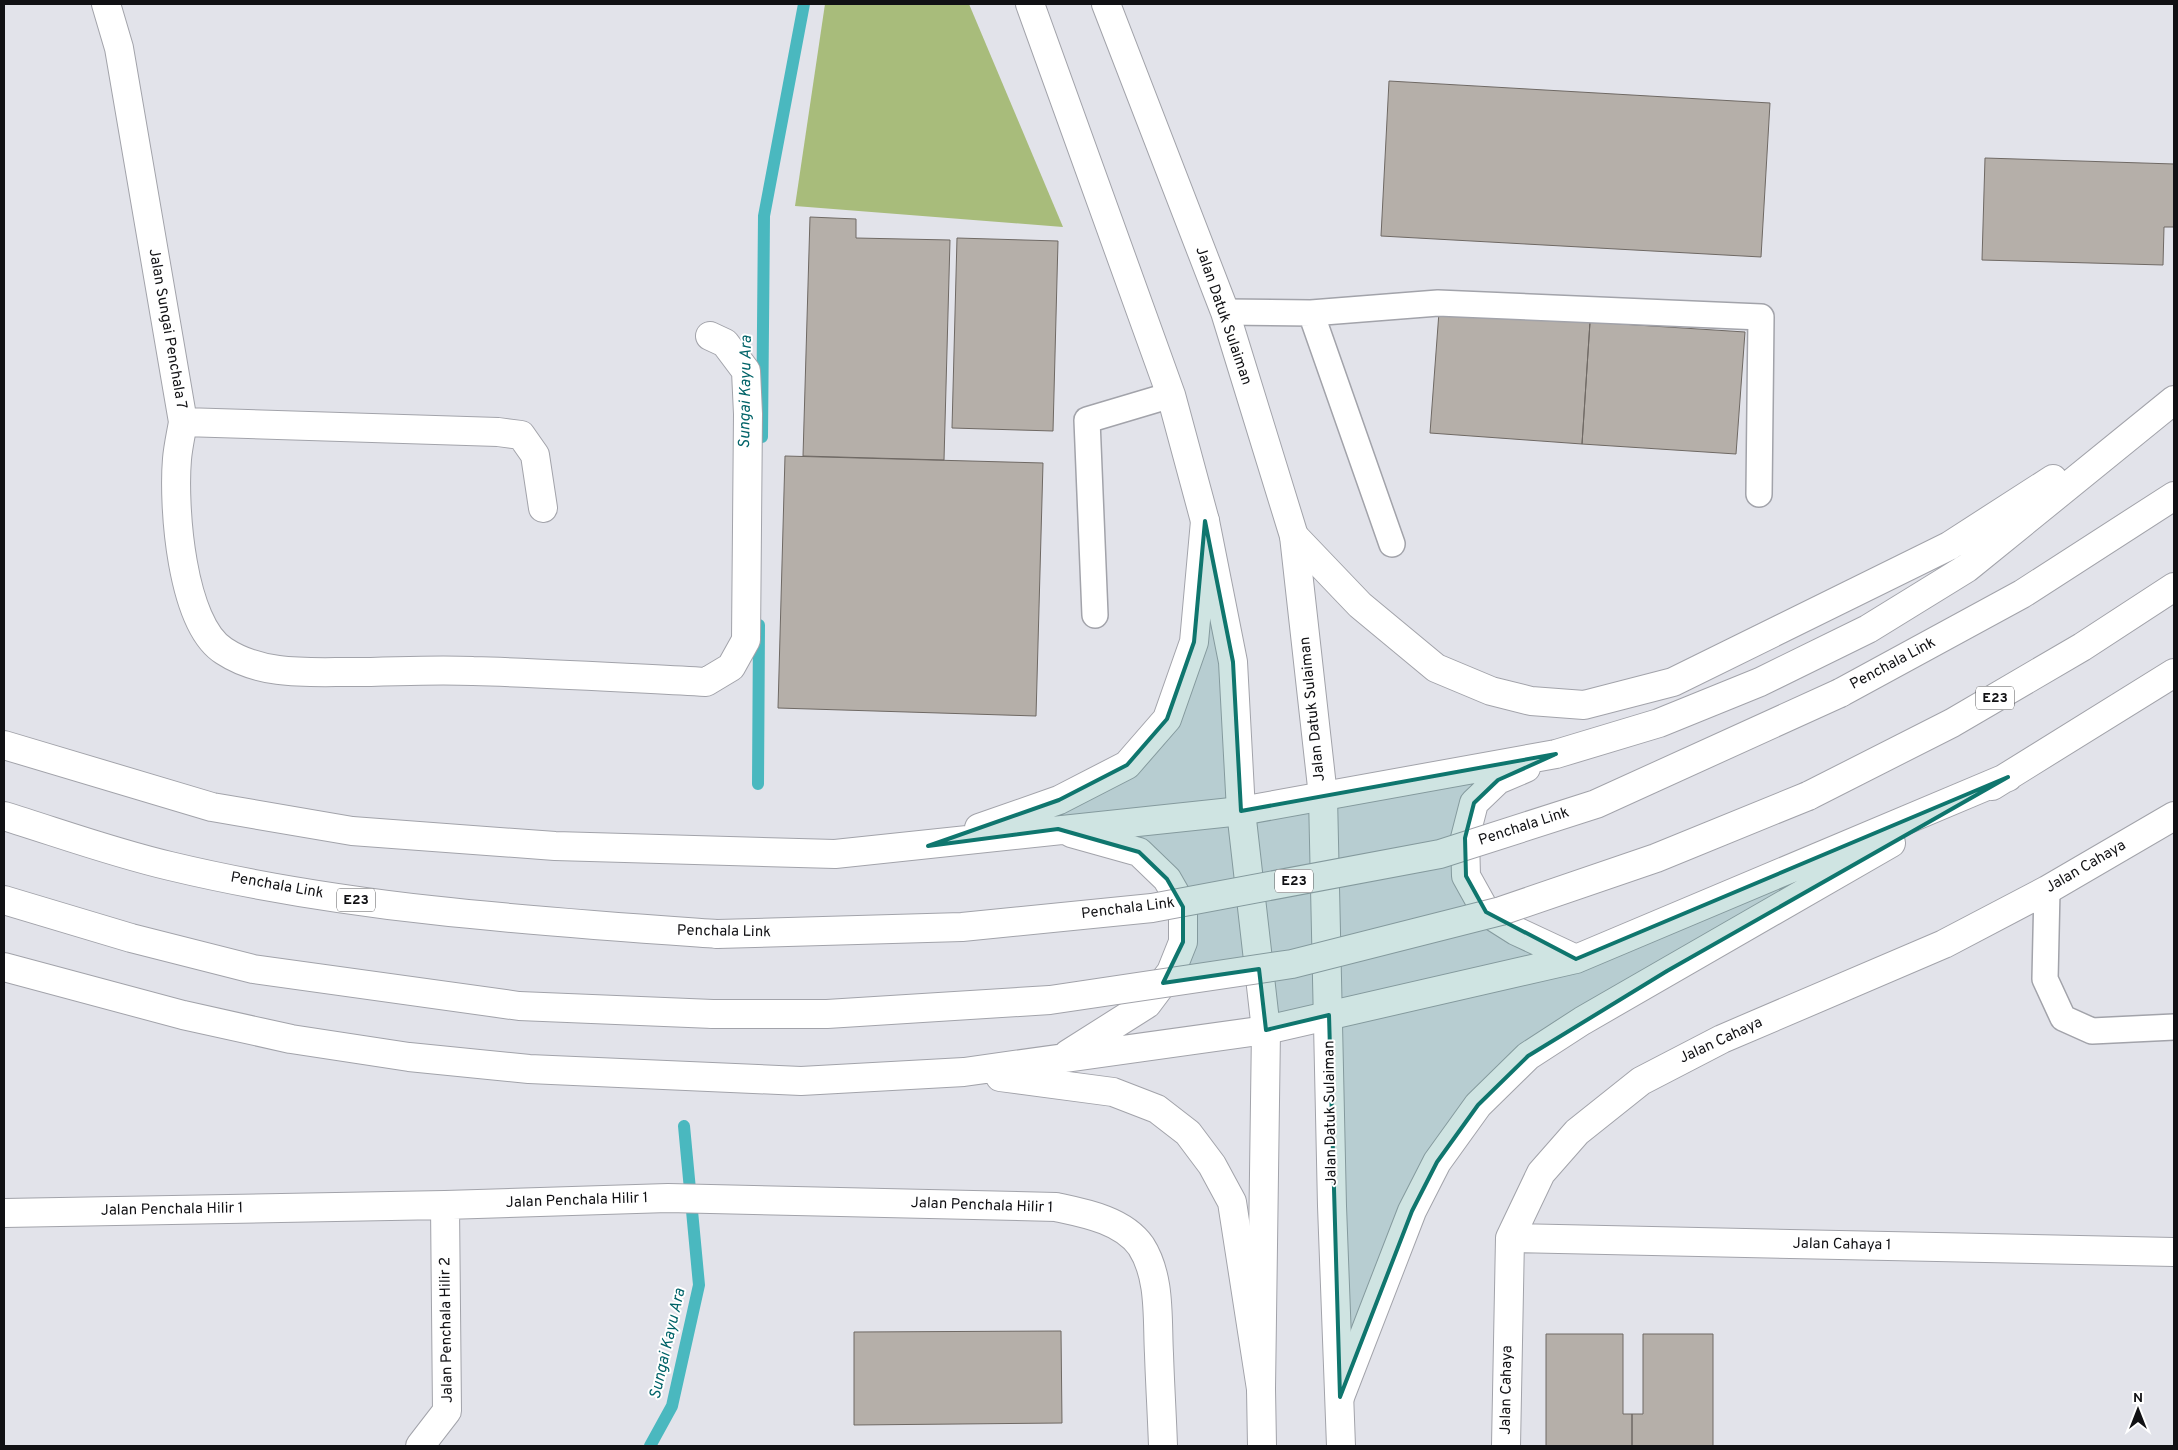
<svg xmlns="http://www.w3.org/2000/svg" width="2178" height="1450" font-family="Overpass,sans-serif">
	<style>
		.green { fill: #a8bc7b }
		.lines { fill: none; stroke-linecap: round; stroke-linejoin: round }
		.stream { stroke: #4ab8bf; stroke-width: 12 }
		.building { fill: #b5afa9; stroke: #6f6964 }
		.lane-casing { stroke: #a2a3aa; stroke-width: 28 }
		.street-casing { stroke: #a2a3aa; stroke-width: 30 }
		.secondary-casing { stroke: #a2a3aa; stroke-width: 30 }
		.highway-casing { stroke: #a2a3aa; stroke-width: 30 }
		.lane { stroke: #fff; stroke-width: 25 }
		.street { stroke: #fff; stroke-width: 28 }
		.secondary { stroke: #fff; stroke-width: 28 }
		.highway { stroke: #fff; stroke-width: 28 }
		.highway-bridge-casing { stroke: #a2a3aa; stroke-width: 30; stroke-linecap: butt }
		.highway-bridge { stroke: #fff; stroke-width: 28 }
		.marked { fill: #0f766e; fill-opacity: 0.2; stroke: #0f766e; stroke-width: 4; stroke-linejoin: round }
		.labels { text-anchor: middle; dominant-baseline: central; stroke-width: 4; stroke-linejoin: round; paint-order: stroke }
		.shield { fill: #fff; stroke: #58585a; stroke-width: 1 }
		.shield-label { font-size: 14px; font-weight: bold; fill: #111114 }
		.street-label { font-size: 15px; fill: #111114; stroke: #fff }
		.water-label { font-size: 16px; font-style: italic; fill: #006368; stroke: #fff }
	</style>
	<rect width="100%" height="100%" fill="#e2e3ea"/>
	<!-- green -->
	<path class="green" d="M825,4H969L1063,227L795,206Z"/>
	<g class="lines">
		<!-- stream -->
		<path class="stream" d="M762,437L764,216L804,4
			M758,784L759,625
			M650,1446L672,1406L699,1285L684,1126"/>
	</g>
	<!-- building -->
	<path class="building" d="M1389,81L1770,103L1761,257L1381,236Z
		M1985,158L2174,164V227H2164L2163,265L1982,260Z
		M810,217L856,219V238L950,240L944,460L803,456Z
		M957,238L1058,241L1053,431L952,428Z
		M1439,312L1590,322L1582,444L1430,433Z
		M1590,322L1745,332L1736,454L1582,444Z
		M785,456L1043,463L1036,716L778,708Z
		M1061,1331L1062,1423L854,1425V1332Z
		M1546,1334H1623V1414H1632V1446H1546Z
		M1643,1334H1713V1446H1632V1414H1643Z"/>
	<g class="lines">
		<!-- lane casing -->
		<g class="lane-casing">
			<path id="lane" d="M1225,312L1311,313L1438,303L1761,317L1759,494
				M1311,313L1392,544
				M1095,615L1087,420L1171,395
				M2047,890L2045,979L2063,1018L2092,1031L2174,1027"/>
		</g>
		<!-- street casing -->
		<g class="street-casing">
			<path id="street" d="M106,4L119,48L183,422L498,432L521,435L535,455L543,508
				M183,422C181,434 178,447 177,459C173,506 181,624 224,651C262,676 308,672 352,672C392,672 432,669 473,671C550,673 628,678 706,682L731,667L746,640L748,414L746,371L725,343L710,336
				M4,1213L445,1205L668,1198L1056,1207C1084,1213 1123,1220 1141,1246C1161,1277 1157,1319 1159,1354C1160,1385 1162,1416 1163,1446
				M1510,1238L2174,1252
				M420,1446L447,1411L445,1205
				M1506,1446L1510,1238L1541,1173L1577,1132L1641,1081L1722,1039L1944,944L2047,890L2174,816"/>
		</g>
		<!-- secondary casing -->
		<g class="secondary-casing">
			<path id="secondary" d="M1030,4L1171,395L1205,521L1233,662L1241,811L1266,1030L1261,1389L1262,1446
				M1106,4L1225,312L1294,536L1323,796L1332,1206L1341,1446"/>
		</g>
		<!-- highway casing -->
		<g class="highway-casing">
			<path id="highway" d="M1294,536L1360,605L1436,668L1491,691L1531,701L1584,705L1673,682L1949,546L2053,479
				M1840,693L2022,594L2174,496
				M4,745L212,807L352,831L555,846L835,854L1241,811L1556,754L1659,723L1760,682L1868,629L1967,568L2174,400
				M1526,768L1498,780L1474,803L1465,838L1466,876L1486,912L1516,931L1576,959
				M1992,786L2174,673
				M1808,796L1952,723L2082,647L2174,587
				M4,816C59,833 114,853 170,866C349,909 534,921 717,934
				M979,828L1059,800L1127,765L1167,719L1194,642L1205,521
				M4,900L131,938L253,969L519,1006L713,1014
				M4,967L183,1015L291,1039L409,1057L529,1069L801,1081L964,1072L1266,1030L1576,959L2008,777
				M1068,1054L1147,1004L1171,972L1183,942V907L1167,879L1139,852L1071,833
				M1000,1077L1113,1092L1157,1109L1188,1133L1212,1165L1232,1202L1261,1389
				M1340,1397L1412,1211L1437,1162L1478,1105L1528,1056L1582,1021L1891,843"/>
		</g>
		<!-- lane -->
		<use href="#lane" class="lane"/>
		<!-- street -->
		<use href="#street" class="street"/>
		<!-- secondary -->
		<use href="#secondary" class="secondary"/>
		<!-- highway -->
		<use href="#highway" class="highway"/>
		<!-- highway-bridge casing -->
		<g class="highway-bridge-casing">
			<path id="highway-bridge" d="M717,934L962,927L1152,908L1440,854L1596,804L1840,693
				M713,1014H827L1050,1000L1292,964L1501,911L1656,858L1808,796"/>
		</g>
		<!-- highway-bridge -->
		<use href="#highway-bridge" class="highway-bridge"/>
	</g>
	<!-- marked area -->
	<path class="marked" d="M1205,521L1233,662L1241,811L1556,754L1498,780L1474,803L1465,838L1466,876L1486,912L1576,959L2008,777L1667,971L1528,1056L1478,1105L1437,1162L1412,1211L1340,1397L1329,1015L1266,1030L1259,969L1163,983L1183,942V907L1167,879L1139,852L1058,829L928,846L1059,800L1127,765L1167,719L1194,642Z"/>
	<g class="labels">
		<!-- shield labels -->
		<g class="shield">
			<rect x="1976" y="686.5" width="38" height="23" rx="4"/>
			<rect x="1275" y="869.5" width="38" height="23" rx="4"/>
			<rect x="337" y="888.5" width="38" height="23" rx="4"/>
		</g>
		<g class="shield-label">
			<text x="1995" y="698">E23</text>
			<text x="1294" y="881">E23</text>
			<text x="356" y="900">E23</text>
		</g>
		<!-- street labels -->
		<g class="street-label">
			<text transform="translate(1223 316) rotate(71)">Jalan Datuk Sulaiman</text>
			<text transform="translate(167 329) rotate(80)">Jalan Sungai Penchala 7</text>
			<text transform="translate(1893 664) rotate(-28)">Penchala Link</text>
			<text transform="translate(1313 709) rotate(-96)">Jalan Datuk Sulaiman</text>
			<text transform="translate(1524 827) rotate(-18)">Penchala Link</text>
			<text transform="translate(2086 867) rotate(-30)">Jalan Cahaya</text>
			<text transform="translate(277 886) rotate(10)">Penchala Link</text>
			<text transform="translate(1128 909) rotate(-7)">Penchala Link</text>
			<text transform="translate(724 932) rotate(1)">Penchala Link</text>
			<text transform="translate(1721 1041) rotate(-25)">Jalan Cahaya</text>
			<text transform="translate(1331 1113) rotate(-91)">Jalan Datuk Sulaiman</text>
			<text transform="translate(577 1201) rotate(-2)">Jalan Penchala Hilir 1</text>
			<text transform="translate(982 1206) rotate(2)">Jalan Penchala Hilir 1</text>
			<text transform="translate(172 1210) rotate(-1)">Jalan Penchala Hilir 1</text>
			<text transform="translate(1842 1245) rotate(1)">Jalan Cahaya 1</text>
			<text transform="translate(447 1330) rotate(-91)">Jalan Penchala Hilir 2</text>
			<text transform="translate(1507 1390) rotate(-89)">Jalan Cahaya</text>
		</g>
		<!-- water labels -->
		<g class="water-label">
			<text transform="translate(746 392) rotate(-89)">Sungai Kayu Ara</text>
			<text transform="translate(668 1344) rotate(-77)">Sungai Kayu Ara</text>
		</g>
	</g>
	<!-- border -->
	<rect width="2178" height="1450" fill="none" stroke="#111114" stroke-width="10"/>
	<!-- north arrow -->
	<g transform="translate(2138 1410)" stroke="#ffffff" stroke-width="4" paint-order="stroke">
	<path d="M0-4L9 19L0 12L-9 19Z" fill="#111114"/>
	<text y="-8" font-size="14" font-weight="bold" text-anchor="middle" fill="#111114">N</text>
	</g>
</svg>
